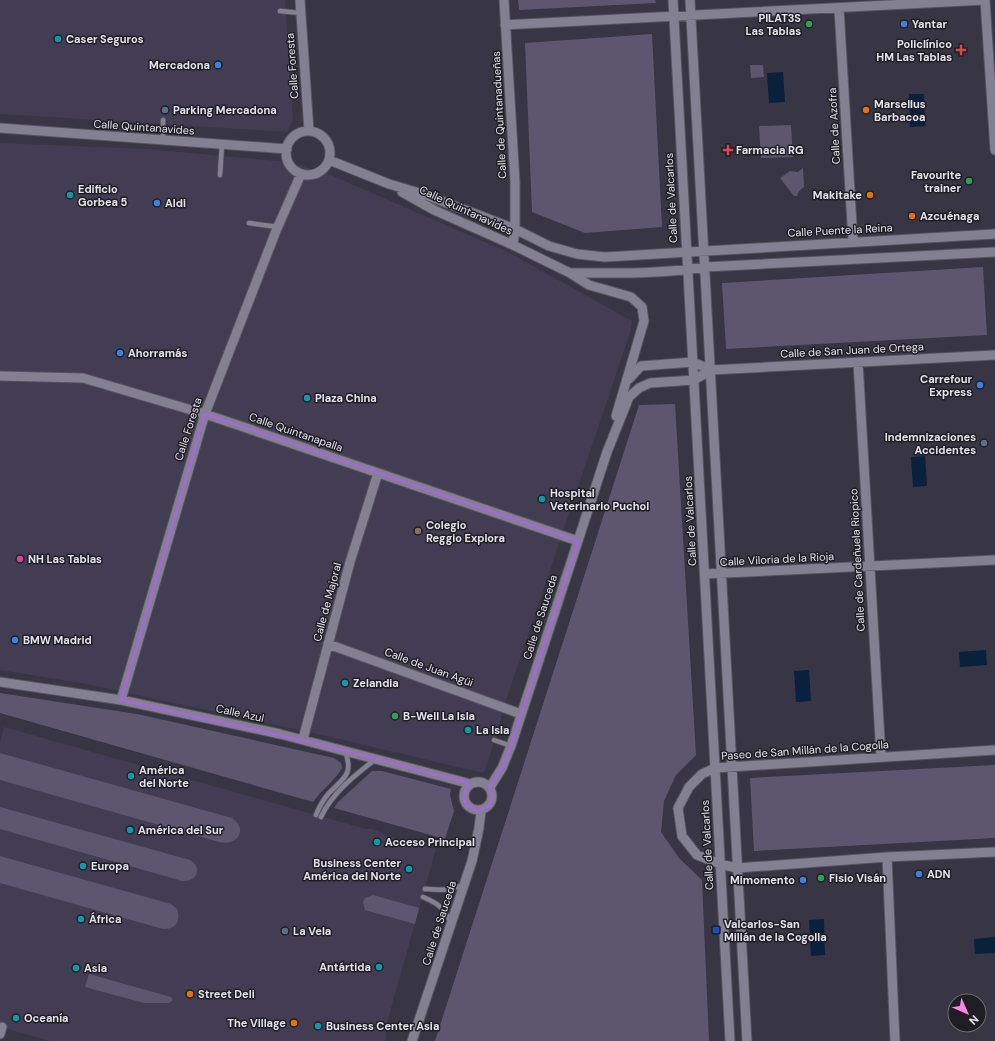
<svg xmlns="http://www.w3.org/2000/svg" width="995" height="1041" font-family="'DM Sans',sans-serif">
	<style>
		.built { fill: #423d52 }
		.green { fill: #5c576e }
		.water { fill: #09213d }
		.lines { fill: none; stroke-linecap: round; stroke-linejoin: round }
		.lane-casing { stroke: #575360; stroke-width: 6 }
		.street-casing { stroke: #575360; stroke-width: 11 }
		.lane { stroke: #838091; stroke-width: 4.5 }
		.street { stroke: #838091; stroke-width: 9 }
		.marked { fill: none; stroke: #a06ccf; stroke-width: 3; stroke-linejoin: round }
		.leisure-dot { fill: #2e9e5b; stroke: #1f1e25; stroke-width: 1.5 }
		.shop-dot { fill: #3f7fe0; stroke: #1f1e25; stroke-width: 1.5 }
		.culture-dot { fill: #0f9aa8; stroke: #1f1e25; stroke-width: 1.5 }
		.health-dot { fill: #e0444e; stroke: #1f1e25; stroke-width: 1.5 }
		.service-dot { fill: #5c6f8a; stroke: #1f1e25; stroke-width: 1.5 }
		.food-dot { fill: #e8710a; stroke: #1f1e25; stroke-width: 1.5 }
		.education-dot { fill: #8d6e63; stroke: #1f1e25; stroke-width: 1.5 }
		.hotel-dot { fill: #d1479c; stroke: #1f1e25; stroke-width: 1.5 }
		.transit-dot { fill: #1a4fb4; stroke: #1f1e25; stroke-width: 1.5 }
		.labels { text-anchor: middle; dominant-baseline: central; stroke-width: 3; stroke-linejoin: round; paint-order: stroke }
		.poi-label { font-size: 11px; font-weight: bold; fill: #e4e2ec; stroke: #1f1e25; text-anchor: start }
		.street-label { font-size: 11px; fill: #e4e2ec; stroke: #1f1e25 }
	</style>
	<rect width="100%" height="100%" fill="#383544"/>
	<!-- built -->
	<path class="built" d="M0,0H285L293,121L287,132L0,114Z
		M0,143L148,149L288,162L333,176L508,252L632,321L630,333L510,688L487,765L483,773L322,735L86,684L0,670Z
		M4,727L366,829H373L386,835L436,849L388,1019L386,1041H50L0,1027V743Z"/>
	<!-- green -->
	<path class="green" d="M518,0H655L656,3L519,10Z
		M652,34L662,227L585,233L532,212L525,43Z
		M750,65H763L764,77L751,78Z
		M791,125L793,157L761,158L759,126Z
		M803,168L804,187L799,191L797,196H794L780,178L790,171L798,172Z
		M983,267L987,335L726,349L722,283Z
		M675,404L696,755L676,775L664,801L661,832L679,858L702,880L709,1041H435L639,405Z
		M0,693L137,714L334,758L341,763L342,768C335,781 321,790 313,802L0,713Z
		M0,753L232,818C249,830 237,846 219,842L0,780Z
		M995,765V838L754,851L750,778Z
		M372,771H382L451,789L450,795L454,811L445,839L334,808L338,802Z
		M0,807L190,860C203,868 197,882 182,881L0,829Z
		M0,856L171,904L177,909C181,921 176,929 163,929L0,883Z
		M373,895L419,908L415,924L365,910L363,902L365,898Z
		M89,974L171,997L173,1000L169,1003H144L85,987Z"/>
	<!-- water -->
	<path class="water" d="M783,72L785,102L769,103L767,73Z
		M909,94H924L925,126L910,127Z
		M925,456L927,486L913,487L911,457Z
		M986,650L987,665L960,667L959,652Z
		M809,670L811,701L796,702L794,671Z
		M824,919L825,955L811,956L809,920Z
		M995,937V953L975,954L974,939Z"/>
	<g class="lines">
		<!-- lane casing -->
		<g class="lane-casing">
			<path id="lane" d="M280,11L301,13
				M163,140V120
				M220,175L222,144
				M249,223L278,227
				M494,740L511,746
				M316,815C319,807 323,800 329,793C344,778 354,774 345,751
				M321,817C332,793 356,774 376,759
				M425,889C439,890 449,891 463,885
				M423,897C439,904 443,907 451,923"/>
		</g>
		<!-- street casing -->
		<g class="street-casing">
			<path id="street" d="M300,0L309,131
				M504,0L515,181V229L513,245
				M673,0L730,1041
				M690,0L747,1041
				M839,9L853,241
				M505,25L985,0L995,150
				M0,128L287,149
				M286 153a22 22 0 1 1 44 0a22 22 0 1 1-44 0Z
				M329,160L389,184L426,195L515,229L549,246L577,254L605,257L995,234
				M402,192L434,210L513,245L570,273L589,285L631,297L642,307L644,321L616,416
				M571,273C616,273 661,274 705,267L995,252
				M858,362L881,757
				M0,376L83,378L205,414L578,541
				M629,379L641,366L693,362L711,370L995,355
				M705,574L995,560
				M328,644L521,714
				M0,682L121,700L280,734L471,784
				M121,700L205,414L276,231L301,174
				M303,739L350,562L378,473
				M995,750L715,768L702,774L689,787L678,808L682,836L697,855L720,864L737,868L887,857L995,852
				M464 796a14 14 0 1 1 28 0a14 14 0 1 1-28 0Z
				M490,787L502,768L511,746L607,452L629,397L639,388L650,383L694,380L711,370
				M887,857L895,1041
				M0,1034L2,1027
				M412,1041L472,861L479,828L481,811"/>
		</g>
		<!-- lane -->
		<use href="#lane" class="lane"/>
		<!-- street -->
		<use href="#street" class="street"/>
	</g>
	<!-- marked area -->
	<path class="marked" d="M205,414L578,541L511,746L502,768L490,787L493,797L489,806L477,811L466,805L464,797L468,783L327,746L121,700Z"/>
	<!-- markers -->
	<g class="leisure-dot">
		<circle cx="809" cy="24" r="4"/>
		<circle cx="969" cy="181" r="4"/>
		<circle cx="395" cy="716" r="4"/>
		<circle cx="821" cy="878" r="4"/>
	</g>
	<g class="shop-dot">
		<circle cx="904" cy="24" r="4"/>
		<circle cx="218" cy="65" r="4"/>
		<circle cx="157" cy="203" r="4"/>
		<circle cx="120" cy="353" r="4"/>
		<circle cx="980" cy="385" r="4"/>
		<circle cx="15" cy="640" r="4"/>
		<circle cx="919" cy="874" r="4"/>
		<circle cx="803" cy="880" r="4"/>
	</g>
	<g class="culture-dot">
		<circle cx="58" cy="39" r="4"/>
		<circle cx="70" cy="195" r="4"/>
		<circle cx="307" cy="398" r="4"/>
		<circle cx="542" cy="499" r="4"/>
		<circle cx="345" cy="683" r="4"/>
		<circle cx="468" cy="730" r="4"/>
		<circle cx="131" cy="776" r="4"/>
		<circle cx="130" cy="830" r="4"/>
		<circle cx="377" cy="842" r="4"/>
		<circle cx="83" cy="866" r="4"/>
		<circle cx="409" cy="869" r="4"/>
		<circle cx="81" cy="919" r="4"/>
		<circle cx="379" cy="967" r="4"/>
		<circle cx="76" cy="968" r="4"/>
		<circle cx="16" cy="1018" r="4"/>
		<circle cx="318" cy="1026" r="4"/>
	</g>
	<g class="health-dot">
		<path d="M959 44h4v4h4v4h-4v4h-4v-4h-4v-4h4z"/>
		<path d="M726 144h4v4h4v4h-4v4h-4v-4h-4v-4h4z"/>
	</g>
	<g class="service-dot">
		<circle cx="165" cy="110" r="4"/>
		<circle cx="984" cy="443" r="4"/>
		<circle cx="285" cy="931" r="4"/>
	</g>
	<g class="food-dot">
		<circle cx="866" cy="110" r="4"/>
		<circle cx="870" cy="195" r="4"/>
		<circle cx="912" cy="216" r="4"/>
		<circle cx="190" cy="994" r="4"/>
		<circle cx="294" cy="1023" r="4"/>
	</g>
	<circle class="education-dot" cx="418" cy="531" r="4"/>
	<circle class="hotel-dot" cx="20" cy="559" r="4"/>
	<rect class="transit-dot" x="712" y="926" width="8" height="8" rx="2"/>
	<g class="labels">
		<!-- poi labels -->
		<g class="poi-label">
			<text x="801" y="18" text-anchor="end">PILAT3S<tspan x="801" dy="13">Las Tablas</tspan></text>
			<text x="912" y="24">Yantar</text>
			<text x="66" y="39">Caser Seguros</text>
			<text x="952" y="44" text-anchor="end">Policlínico<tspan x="952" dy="13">HM Las Tablas</tspan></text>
			<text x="210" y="65" text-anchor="end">Mercadona</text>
			<text x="874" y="104">Marsellus<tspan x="874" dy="13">Barbacoa</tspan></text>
			<text x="173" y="110">Parking Mercadona</text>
			<text x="736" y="150">Farmacia RG</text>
			<text x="961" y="175" text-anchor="end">Favourite<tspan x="961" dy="13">trainer</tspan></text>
			<text x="78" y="189">Edificio<tspan x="78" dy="13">Gorbea 5</tspan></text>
			<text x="862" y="195" text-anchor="end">Makitake</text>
			<text x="165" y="203">Aldi</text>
			<text x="920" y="216">Azcuénaga</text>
			<text x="128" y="353">Ahorramás</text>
			<text x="972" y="379" text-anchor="end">Carrefour<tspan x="972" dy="13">Express</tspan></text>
			<text x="315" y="398">Plaza China</text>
			<text x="976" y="437" text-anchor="end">Indemnizaciones<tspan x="976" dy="13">Accidentes</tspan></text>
			<text x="550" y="493">Hospital<tspan x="550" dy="13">Veterinario Puchol</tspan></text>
			<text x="426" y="525">Colegio<tspan x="426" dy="13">Reggio Explora</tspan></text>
			<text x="28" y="559">NH Las Tablas</text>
			<text x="23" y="640">BMW Madrid</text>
			<text x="353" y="683">Zelandia</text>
			<text x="403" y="716">B-Well La Isla</text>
			<text x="476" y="730">La Isla</text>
			<text x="139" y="770">América<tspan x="139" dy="13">del Norte</tspan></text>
			<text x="138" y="830">América del Sur</text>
			<text x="385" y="842">Acceso Principal</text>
			<text x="401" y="863" text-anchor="end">Business Center<tspan x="401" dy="13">América del Norte</tspan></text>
			<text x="91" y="866">Europa</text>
			<text x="927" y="874">ADN</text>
			<text x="829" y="878">Fisio Visán</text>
			<text x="795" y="880" text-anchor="end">Mimomento</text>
			<text x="89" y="919">África</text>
			<text x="724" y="924">Valcarlos-San<tspan x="724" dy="13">Millán de la Cogolla</tspan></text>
			<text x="293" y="931">La Vela</text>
			<text x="371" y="967" text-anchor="end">Antártida</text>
			<text x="84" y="968">Asia</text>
			<text x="198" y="994">Street Deli</text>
			<text x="24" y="1018">Oceanía</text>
			<text x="286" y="1023" text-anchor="end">The Village</text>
			<text x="326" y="1026">Business Center Asia</text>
		</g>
		<!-- street labels -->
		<g class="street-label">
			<text transform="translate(292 66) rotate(-94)">Calle Foresta</text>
			<text transform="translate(499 115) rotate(-93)">Calle de Quintanadueñas</text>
			<text transform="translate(834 126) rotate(-93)">Calle de Azofra</text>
			<text transform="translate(144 127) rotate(4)">Calle Quintanavides</text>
			<text transform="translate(671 198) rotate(-93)">Calle de Valcarlos</text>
			<text transform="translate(466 210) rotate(25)">Calle Quintanavides</text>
			<text transform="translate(840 230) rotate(-3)">Calle Puente la Reina</text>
			<text transform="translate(852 350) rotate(-3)">Calle de San Juan de Ortega</text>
			<text transform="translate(188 429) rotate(-72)">Calle Foresta</text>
			<text transform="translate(296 432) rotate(19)">Calle Quintanapalla</text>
			<text transform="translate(690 521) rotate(-93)">Calle de Valcarlos</text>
			<text transform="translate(777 559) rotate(-3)">Calle Viloria de la Rioja</text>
			<text transform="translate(857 560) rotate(-93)">Calle de Cardeñuela Riopico</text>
			<text transform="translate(327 602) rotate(-75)">Calle de Majoral</text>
			<text transform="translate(540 617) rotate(-72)">Calle de Sauceda</text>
			<text transform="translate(429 667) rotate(20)">Calle de Juan Agüi</text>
			<text transform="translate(240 713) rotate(12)">Calle Azul</text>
			<text transform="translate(805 750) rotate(-4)">Paseo de San Millán de la Cogolla</text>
			<text transform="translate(707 845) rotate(-93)">Calle de Valcarlos</text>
			<text transform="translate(439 923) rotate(-72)">Calle de Sauceda</text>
		</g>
	</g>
	<!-- north arrow -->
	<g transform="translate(967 1013) rotate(135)"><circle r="19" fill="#1f1e25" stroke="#6e6c75"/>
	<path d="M0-3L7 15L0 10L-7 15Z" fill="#fe86e1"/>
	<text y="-6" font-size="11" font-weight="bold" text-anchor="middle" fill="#e4e2ec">N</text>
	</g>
</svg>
